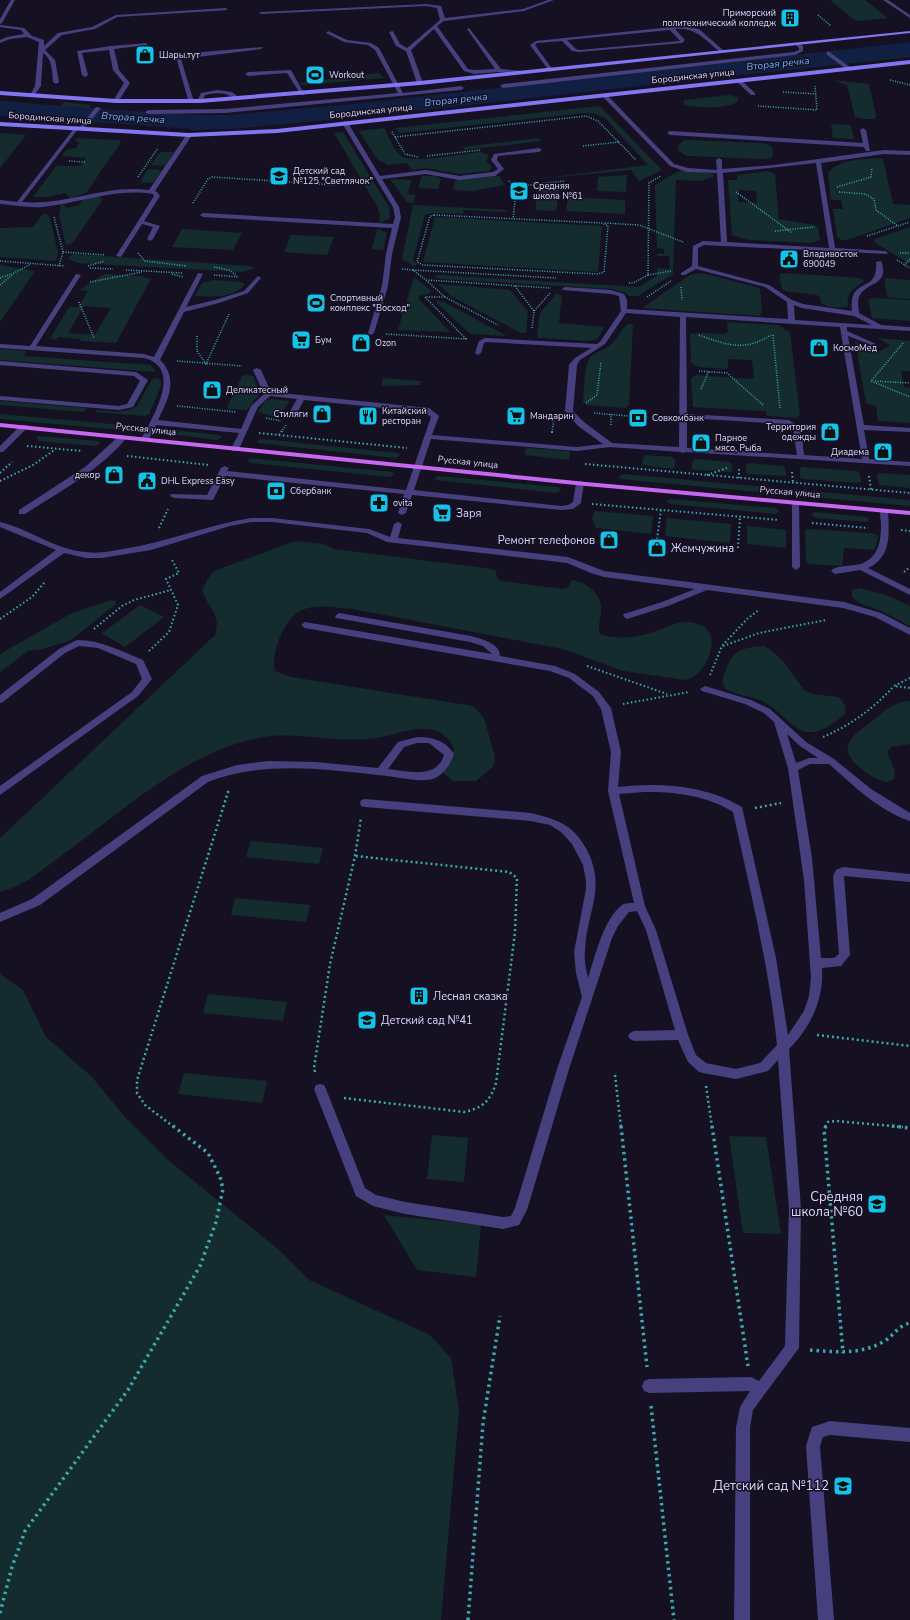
<svg xmlns="http://www.w3.org/2000/svg" width="910" height="1620" font-family="'Nunito Sans',sans-serif">
	<style>
		.green { fill: #142c2d; fill-rule: evenodd }
		.lines { fill: none; stroke-linecap: round; stroke-linejoin: round }
		.river { fill: #111f42; fill-rule: evenodd }
		.path-far3 { stroke: #3aaaac; stroke-width: 1.5; stroke-dasharray: 1 1.5; stroke-linecap: butt }
		.path-far2 { stroke: #3aaaac; stroke-width: 2; stroke-dasharray: 1.5 2.5; stroke-linecap: butt }
		.path-far1 { stroke: #3aaaac; stroke-width: 2.5; stroke-dasharray: 2 3; stroke-linecap: butt }
		.path { stroke: #3aaaac; stroke-width: 3.5; stroke-dasharray: 2.5 4; stroke-linecap: butt }
		.service { fill: #47407e; fill-rule: evenodd }
		.pedestrian { fill: #47407e; fill-rule: evenodd }
		.tertiary { fill: #47407e; fill-rule: evenodd }
		.secondary { fill: #8376f3; fill-rule: evenodd }
		.primary { fill: #c868f1; fill-rule: evenodd }
		.labels { text-anchor: middle; dominant-baseline: central; stroke-width: 3; stroke-linejoin: round; paint-order: stroke }
		.far-poi-label { font-size: 9px; fill: #ded7fb; stroke: #151123; text-anchor: start }
		.far-street-label { font-size: 9px; fill: #ded7fb; stroke: #151123 }
		.far-water-label { font-size: 10px; font-style: italic; fill: #6eabf2; stroke: #151123 }
		.poi-label { font-size: 11px; fill: #ded7fb; stroke: #151123; text-anchor: start }
		.near-poi-label { font-size: 13px; fill: #ded7fb; stroke: #151123; text-anchor: end }
	</style>
	<rect width="100%" height="100%" fill="#151123"/>
	<!-- green -->
	<path class="green" d="M830,0H865L888,18L856,21Z
		M910,44V57L238,128L191,130L193,126L107,121L104,124L97,122L108,115L226,118L347,109Z
		M379,73L384,78L304,85L298,83Z
		M832,80L869,84L876,115L875,119H865L855,117L847,85Z
		M729,95L738,97L737,102C727,109 696,108 685,105L683,102L684,100Z
		M0,101L61,106L64,102L91,105L80,120L69,123L72,120L0,115Z
		M600,106L662,170L639,181L631,170L537,179L648,165L605,118L596,114L584,113L400,133L395,128Z
		M831,124L851,125L854,139L833,138Z
		M384,128C389,136 393,149 400,155C411,165 465,153 481,152L489,155L486,161L492,167L489,171L459,174L426,168L412,170L407,163L388,165L377,159L359,131Z
		M343,132L389,207L390,218L379,223L380,216L378,208L334,133Z
		M0,133L26,135L0,168Z
		M77,138L119,140L121,142L86,193L70,198L66,193L47,197H33L56,166H81L86,158L62,156L66,150L76,148L79,143L74,140Z
		M539,138L541,141L465,150L463,147Z
		M685,140L764,143L772,147L773,155L771,158L761,159L689,156L683,154L678,150L679,144Z
		M160,152H174L165,166L151,165Z
		M876,158L883,159L893,204L910,205V218L847,240H842L837,237L833,209H843L841,200H831L828,173C840,159 858,160 876,158Z
		M148,169L162,170L153,183L140,182Z
		M681,171L711,173L714,174V177L705,179L704,181L676,180L673,274L638,296H629L624,292L612,289L441,279L434,277L438,275L638,287L657,276V268L670,269L669,256H657V253L664,254V249L657,248L655,185L677,172Z
		M768,171L775,174L779,219L814,225L818,228L820,240L811,243L748,240L732,235L728,180H737V175ZM739,190L756,191L757,203L738,202Z
		M627,175L626,192L597,191L598,177Z
		M422,176H435L441,179L438,189L418,188Z
		M499,176L505,185L473,191L453,190L455,180Z
		M390,179L412,180L407,194L416,195L413,203L407,202Z
		M538,189L559,190L556,211L535,210Z
		M98,196L103,199L72,244L66,245L59,215L61,203L67,208L79,205L84,198Z
		M568,197L625,200V214L566,211Z
		M413,205L506,210V212L464,210L463,214L432,213L425,215L413,260L417,264L414,266L402,259Z
		M43,214L49,215L58,252L56,261L0,257V228L33,227Z
		M435,217L602,226L598,272L423,262Z
		M910,227V264L874,242V239Z
		M182,229L242,233L233,250L172,247Z
		M377,229L387,233L383,250L372,249Z
		M291,235L334,237L327,255L284,252Z
		M73,254L248,266L253,267V269L242,272L78,263L69,259L70,256Z
		M0,265L35,271L0,322Z
		M702,273L760,288L762,311L760,316L642,308L690,275Z
		M783,273L860,278L864,281C853,289 846,292 848,306C841,309 828,308 821,303L820,297L817,295L785,291L782,289L779,275Z
		M105,274L141,276L151,279L116,343L80,341L81,339L58,337L56,340L52,339L51,337L69,307H78L88,291L80,290C81,289 102,275 105,274ZM84,306L111,308L95,335L68,333Z
		M414,277L431,291L430,293L419,296V299L450,332L398,330Z
		M884,278L910,280V299L887,297Z
		M213,280L241,282L245,284C234,299 211,297 195,296L202,283Z
		M438,284L510,290L528,312L526,333H521L451,296Z
		M557,293L562,296L559,323L602,327L604,328L597,339L590,341L539,338L537,336L540,313Z
		M873,298L910,300V321L872,318L868,300Z
		M437,301L444,302L507,336L472,334L468,332L436,302Z
		M727,322L778,325L790,333L800,415L796,418L767,416L766,411L693,407L691,379L696,375L750,379L754,377L752,360L728,359V368L725,369L698,367L691,363L690,334L697,333L724,334L728,332Z
		M630,323L633,325L629,405L625,408L587,405L583,402C584,392 584,363 591,356C597,351 606,350 612,344C619,337 621,327 630,323Z
		M878,338L910,341V371H901L904,387L910,388V423L878,421L876,406L866,403L855,341L878,352L890,345Z
		M0,349L26,351L24,356L151,365L156,372L0,360Z
		M247,375L253,376L260,393L247,410L229,409L227,407L242,376Z
		M157,378L161,381V386L149,414L145,416L95,412L98,410C111,411 125,414 137,406L152,379Z
		M383,378L421,381L420,385L381,386Z
		M271,399L289,401L280,416L275,417L258,412L265,401Z
		M0,401L86,408L87,409L83,412L0,405Z
		M0,414L134,426L136,429L132,431L0,419Z
		M166,429L219,435L222,437L217,440L162,433L163,430Z
		M38,436L98,441L100,444L95,446L38,441L36,438Z
		M262,439L397,453L400,455L396,458L257,443L258,440Z
		M526,448L570,451L569,460L525,455Z
		M645,455L672,457L675,460V467L672,469L642,465L643,458Z
		M250,458L392,472L394,475L390,477L251,463L248,461Z
		M695,459L729,462L732,464V472L695,470L692,469V462Z
		M749,463L783,466L785,468L786,476L749,474L746,473V465Z
		M802,467L857,471L860,473L861,482L858,483L803,479L800,478V469Z
		M879,473L910,475V488L879,485L877,475Z
		M624,474L910,500V506L619,479L620,475Z
		M439,476L558,487L561,490L557,493L435,480L436,477Z
		M670,499L776,508L779,511L776,514L670,504L666,501Z
		M594,511L653,516L651,534L596,528L592,519Z
		M815,512L866,517L870,519L867,522L816,518L811,514Z
		M667,518L731,524L730,543L665,536Z
		M747,526L786,530V548L747,544Z
		M808,529L872,533L878,536L875,550L844,548L842,566L808,564L806,562L805,531Z
		M295,541L324,544L334,549L492,569L496,571L497,578L502,581L563,589L569,587L572,580C584,581 600,593 601,605C602,614 598,623 599,633C613,641 637,637 651,633C668,628 676,619 695,623C726,629 708,675 686,680L623,671L563,649L353,609C317,606 297,599 280,637C276,647 272,661 275,671L291,677L473,706L484,718L495,757L493,767L476,781H453L441,771L452,755L454,749C439,714 402,734 376,738C338,744 301,731 264,737C205,747 157,783 110,819C84,839 57,859 30,879L15,887L0,892V838L215,635C222,616 208,608 202,590L209,577L214,571Z
		M860,588L886,595L910,606V626L881,611L859,603L852,597V590Z
		M111,600L116,601L115,605L71,640L43,649L28,651L0,672V654L72,613Z
		M140,605L164,617L125,647L102,633Z
		M764,646L772,651L783,661L805,691L813,694L839,697L845,705L846,713C835,723 815,739 799,729C786,722 778,709 764,702C752,696 738,696 726,689L722,682C729,655 736,647 764,646Z
		M910,701V744L891,747L887,752L895,771L894,779L887,782C876,780 868,774 860,768C832,744 858,733 875,719C887,709 894,702 910,701Z
		M251,841L323,848L319,864L246,857Z
		M235,898L310,905L306,922L231,915Z
		M0,974L23,990L46,1037L91,1076L125,1117L168,1160L279,1250L309,1280L430,1335L451,1358L459,1411L441,1620H0Z
		M208,994L287,1002L283,1021L203,1013Z
		M184,1073L267,1081L262,1103L178,1094Z
		M432,1135L468,1138L464,1182L427,1179Z
		M729,1136L766,1137L781,1234L743,1233Z
		M384,1215L481,1225L476,1277L417,1270Z"/>
	<g class="lines">
		<!-- river -->
		<path class="river" d="M910,42V56L352,118L230,129H193L0,116V102L193,115H230L352,104Z"/>
		<!-- path-far3 -->
		<path class="path-far3" d="M818,15L831,26
			M890,80L910,85
			M783,92L816,94
			M758,106L817,110L815,86
			M392,132L405,154L418,157
			M395,137L586,116L598,121L636,160
			M583,146L619,142
			M427,156L481,150
			M69,161L85,162
			M138,177L158,148
			M509,181L516,191L513,219
			M513,187L564,181
			M837,187L871,177L872,168
			M736,192L792,233
			M839,192L865,194L874,199L876,210L898,226
			M193,203L208,179L212,177L336,185
			M434,215L602,223L608,226L604,272L598,274L423,265L417,262L430,216Z
			M54,217L63,252L59,266
			M605,223L639,225L683,242
			M775,231L814,227
			M867,236L910,222
			M63,252L105,255
			M138,253L145,261L187,266
			M900,253H910
			M897,260L910,268
			M0,261L65,266
			M904,265L910,259
			M88,266L104,261
			M214,267L229,270L237,276
			M90,268L113,269
			M402,269L413,270L426,280L551,288
			M126,270L183,273
			M413,270L556,278
			M172,274L183,277
			M214,275L239,277
			M648,275L671,271
			M0,278L11,274
			M426,280L445,297L498,325
			M90,282L142,272
			M629,283H633L648,275L649,183L661,176
			M0,285L14,273L31,264
			M515,286L534,311
			M681,287L682,300
			M445,297H425L466,339
			M647,297L671,281
			M79,302L94,338
			M532,328L534,311L551,292
			M386,334L467,339
			M699,335C727,345 744,352 771,335
			M773,335L780,408
			M197,336V351L206,364L229,314
			M903,343L871,381L910,397
			M177,361L242,366
			M699,371L727,373L763,405
			M875,381L910,383
			M701,389L709,371
			M586,403L597,395L601,362
			M177,406L236,412
			M594,413L628,416
			M611,414V426
			M266,418L281,421
			M281,432L286,425
			M552,432L554,418"/>
		<!-- path-far2 -->
		<path class="path-far2" d="M259,433L407,448
			M552,433V431
			M279,435L282,431
			M27,446L82,451
			M127,456L209,465
			M585,464L910,493
			M739,469V478
			M792,472L793,483
			M0,473L12,462
			M707,475L727,468
			M869,476L871,490
			M0,481L33,465L56,449
			M592,504L779,520
			M812,523L868,528
			M159,528L168,509
			M901,530L910,531
			M657,539L661,510
			M738,548L740,517
			M904,572L910,567
			M0,619L32,597L45,582
			M94,629L122,606L134,600L171,590
			M723,646L759,633L826,620
			M149,651L169,632L178,605L166,579L179,573L171,558
			M587,666L667,694
			M710,675L722,646L747,619L759,610
			M910,678L894,686L910,688
			M623,704L689,692
			M823,737C851,725 873,709 894,686"/>
		<!-- path-far1 -->
		<path class="path-far1" d="M755,808L781,803
			M817,1035L910,1046
			M315,1072L314,1068L330,964L355,856L361,818
			M615,1075L621,1127
			M706,1086L712,1127
			M344,1098L464,1112C483,1108 490,1101 496,1083L515,932L517,878L509,872L355,856
			M174,1127L145,1105L137,1093V1080L229,789
			M825,1127L828,1122L836,1121L903,1127"/>
		<!-- path -->
		<path class="path" d="M621,1126L647,1367
			M712,1126L748,1366
			M826,1126L824,1130L843,1353
			M892,1126L910,1128
			M810,1350C835,1352 860,1355 883,1342C894,1336 897,1326 910,1323
			M651,1406L674,1620
			M0,1613L12,1567L25,1531L128,1390L200,1266L216,1222L223,1189L220,1177L208,1153L173,1126
			M468,1620L483,1423L500,1316"/>
		<!-- service -->
		<path class="service" d="M11,0H15L2,23L0,24V19Z
			M548,0H554L524,11L444,21L437,26L468,69L474,70L495,69L467,29L469,28L501,69L522,71L524,74L499,72L474,74L464,71L434,29L411,50L423,83L420,85L417,83L406,51L396,46L389,32L393,31L400,44L407,48L440,20L437,8L426,6L261,14L259,13L261,12L426,4L441,6L445,18L523,9Z
			M883,0H888L910,15V18Z
			M226,8L228,10L117,17L95,29L62,35L45,50L55,60L59,82L56,84L53,82C52,71 53,60 43,53L41,86L33,97L30,95L35,86L39,42L27,37L10,39L0,43V40L7,37L24,34L21,30L0,27V25L24,28L32,36L44,40V46L58,33L92,27L116,15Z
			M681,26L699,29L724,51L720,52C705,40 696,27 675,29L685,40L682,43L579,52L572,51L562,41L537,43L535,45L553,70L550,72L530,45L536,41ZM670,30L680,41L579,50L576,49L567,40Z
			M328,31L347,40L371,43L379,48L403,93L461,86L464,88L461,90L225,113L148,114L145,112L148,110L225,109L398,93L375,50L368,45L344,42L326,33Z
			M146,43L148,45L114,49L119,70L130,83L118,102L113,101L124,83L113,70L109,50L82,53L88,75L85,77L82,75L77,51L111,46Z
			M797,43L803,46V51L795,55L503,88L500,86L503,84L794,52L799,50V48L795,44Z
			M263,47L261,49L181,59L194,102L189,103L176,57L191,53Z
			M291,70L305,95H301L287,73L248,76L245,74L248,72Z
			M736,79H740L755,93V95H751L736,81Z
			M217,90L232,92L241,99L236,100C227,92 217,92 205,95L202,102L197,101L201,93Z
			M602,94H606L674,164L688,168L717,170L716,160L719,158L722,160V169L774,165L884,150L910,151V155L884,154L821,163L835,248L885,251L888,253L887,254L704,245L698,248V266L769,285L792,300L803,304L852,311C848,275 879,295 876,262L881,261C891,286 864,282 859,297C857,302 859,308 859,313L881,325L910,327V331L847,327V331L876,344L871,345L848,336L864,425L910,428V432L864,430L869,459L910,462V466L686,452L683,453L680,452L610,447L577,451L431,439L414,490L561,506L568,505L573,502L576,483L580,481L584,483L581,503L573,509L561,510L412,495L406,513L402,515L398,513L404,494L225,476L213,500L174,498L170,496L171,494L207,495L221,468L225,466L229,468L227,471L406,490L431,417L424,412L304,400L296,415H293L289,413L297,399L270,396L258,407L238,451H232L231,449L239,433L156,425L149,439L145,441L141,439C152,418 184,368 144,358L0,348V344L30,346L76,274L81,275L36,346L144,354L154,357L198,273L203,274L186,307L215,300L244,291L258,276L261,278L248,293L219,303L184,312L160,360C179,378 168,400 158,420L241,429L251,406L264,394L253,370L257,368L261,370L271,392L429,408L439,416L432,435L577,447L603,444L578,426L565,411L569,365L575,358L591,348L486,342L484,343L481,353L478,355L475,353L479,341L485,338L597,344L600,342L621,311L619,296L611,294L563,290L562,289L565,287L611,290L624,294L627,300V309L788,319L787,302L765,287L696,269L685,275H681V273L692,266L693,246L703,241L721,242L717,173L687,172L670,166L602,96ZM816,163L829,248L727,242L723,173ZM794,305L802,308L854,316L872,325L795,320ZM626,313L680,317L679,447L612,443L584,422L573,411L577,365L580,360L605,344ZM686,317L840,327L862,459L804,455L801,428L789,420L687,414ZM687,418L784,424L793,429L797,455L687,448Z
			M345,121L348,123L380,176L426,170L459,176L493,172L498,169L491,160L494,154L539,148L542,150L539,152L498,156L497,160L504,169L495,176L459,180L426,174L382,179L399,207L401,217L392,254L388,286L374,333L371,335L368,333L382,286L386,254L392,228L203,217L200,215L203,213L393,224L395,217L393,207L342,123Z
			M76,126L78,127V129L22,202C65,206 106,184 149,190L187,134L192,135L155,191L157,192L160,196L144,221L160,226L153,239L150,241L147,239L153,227L142,224L121,257L116,256L154,196L153,194C113,188 82,203 43,207C29,208 14,205 0,204V200L17,202Z
			M863,128L866,130L870,151H866L864,147L670,135L667,133L670,131L863,143L860,130Z
			M0,361L136,372L148,380L133,407L119,410L0,400V396L119,406L127,404L140,381L134,376L0,365Z
			M120,435H123L127,437C101,470 60,491 25,514H19V510L85,467Z
			M792,501H795L799,503L800,567L796,570L792,567Z
			M881,509H887L888,511C889,533 892,557 868,568L910,589V595L860,570L835,574L831,571C837,564 854,567 863,563C879,556 881,541 881,524C881,519 879,514 881,509Z
			M251,518H272L369,529L390,537L394,524L398,522L402,524L398,538L568,557L604,571L844,602L881,613L910,628V635L875,617L843,608L707,590L668,606L627,619L623,616L624,614L662,602L695,589L604,577L591,573L567,563L387,542L367,533L272,522H251L230,526L151,550L102,558H86L64,553L0,599V592L56,550L0,527V522C30,529 55,550 86,552C99,554 111,551 123,549C167,542 208,525 251,518Z
			M339,613L471,636C481,639 500,643 500,656L555,666L575,674L599,692L611,708L621,752L618,787C659,782 706,785 742,807L776,958L788,1035L804,1011L809,996L811,978L804,880L788,768L774,722L764,713L745,704L702,691L700,689L705,686L751,700L770,709L806,742L834,759L871,789L910,813V821C879,811 853,785 829,764H810L798,770L812,858L821,958H834L839,954L833,876L836,870L843,867L910,874V882L844,876L850,955L841,966L822,968C824,999 811,1027 789,1049L801,1209L799,1348L753,1410L750,1428V1620H734L736,1428L740,1407L750,1391L649,1393L644,1391L642,1386L644,1381L649,1379L751,1377L759,1381L785,1346L789,1209L778,1060L768,1071L736,1079L703,1073L699,1072L688,1062L678,1040L634,1041L630,1039L628,1036L630,1033L634,1031L675,1030L646,930L637,911L629,912L618,926L612,938L569,1069L527,1210L519,1225L503,1229L405,1214L373,1206L356,1196L314,1089L316,1085L320,1084L324,1085L326,1089L365,1188L376,1195L405,1202L503,1217L511,1216L515,1208L557,1069L582,997L576,973L574,952L586,889V881L583,865L572,844L561,832L550,825L531,821L365,807L361,806L360,803L361,800L365,799L531,813C558,820 573,824 587,850C607,890 586,912 585,951C584,960 586,969 588,978C595,957 603,920 622,905C625,903 630,903 634,903L608,791L611,752L601,709L593,696L569,678L550,671L305,628L301,625L305,622L492,654L483,646L470,642L336,618L335,616ZM787,734L800,746L818,758H809L796,763ZM644,792C673,791 709,796 733,812C750,890 769,966 777,1045L760,1063L736,1069L706,1063L696,1055L688,1035L656,930L645,906L619,794Z
			M77,640C101,640 121,651 143,660L152,679L138,696L0,795V786L132,692L142,679L136,664L98,648L79,646L65,653L3,702L0,703V695L59,649Z
			M417,737C432,737 445,740 454,754C450,766 441,779 427,780C411,781 393,776 378,775C321,769 263,761 208,782L40,905L0,922V913L32,899L202,776L237,765L268,761L316,762L378,768L398,742ZM417,743H429L444,755C436,780 408,771 388,769L404,747Z
			M830,1421L910,1428V1442L830,1435L823,1437L820,1446L834,1620H818L806,1446L812,1427Z"/>
		<!-- pedestrian -->
		<path class="pedestrian" d="M828,51L850,67V69H846L826,54Z
			M96,107L101,108L83,130H79V128Z"/>
		<!-- tertiary -->
		<path class="tertiary" d="M21,425H27L28,427L3,452H0V446Z"/>
		<!-- secondary -->
		<path class="secondary" d="M910,31V33L420,85L200,103H116L0,95V91L116,99H200L420,81Z
			M910,60V64L277,133L189,137L0,126V122L189,133L277,129Z"/>
		<!-- primary -->
		<path class="primary" d="M0,423L586,482L910,511V515L586,486L0,427Z"/>
	</g>
	<!-- icons -->
	<defs>
		<g id="building-square" transform="scale(1)"><rect x="-9" y="-9" width="18" height="18" rx="4" fill="#15c3e9" stroke="#151123"/><path d="M-4-6H4V6H1V3H-1V6H-4ZM-2.5-4.3h1.7v1.8h-1.7ZM.8-4.3h1.7v1.8H.8ZM-2.5-1h1.7V.8h-1.7ZM.8-1h1.7V.8H.8Z" fill="#111"/></g>
		<g id="shop-square" transform="scale(1)"><rect x="-9" y="-9" width="18" height="18" rx="4" fill="#15c3e9" stroke="#151123"/><path d="M-5-2.5h2.3a2.7 3.5 0 0 1 5.4 0H5L5.5 6h-11ZM-1.5-2.5h3a1.5 2.3 0 0 0-3 0Z" fill="#111"/></g>
		<g id="stadium-square" transform="scale(1)"><rect x="-9" y="-9" width="18" height="18" rx="4" fill="#15c3e9" stroke="#151123"/><path d="M0-5a6.5 5 0 1 0 0 10a6.5 5 0 1 0 0-10ZM-3.5-1.8h7v3.6h-7Z" fill="#111"/></g>
		<g id="school-square" transform="scale(1)"><rect x="-9" y="-9" width="18" height="18" rx="4" fill="#15c3e9" stroke="#151123"/><path d="M0-5L7-2L0 1L-7-2ZM-4 1L0 2.5L4 1V4Q0 6-4 4Z" fill="#111"/></g>
		<g id="civic-square" transform="scale(1)"><rect x="-9" y="-9" width="18" height="18" rx="4" fill="#15c3e9" stroke="#151123"/><path d="M-.6-6.5H3V-4.5H.6V-3L4-1V1h2V6H-6V1h2V-1L-.6-3ZM-1.2 2.5V6h2.4V2.5Z" fill="#111"/></g>
		<g id="supermarket-square" transform="scale(1)"><rect x="-9" y="-9" width="18" height="18" rx="4" fill="#15c3e9" stroke="#151123"/><path d="M-6-5.5h2.5l.6 2H6L4.5 2H-2.5L-4.4-4H-6ZM-1.5 3.2a1.3 1.3 0 1 0 .1 0ZM3 3.2a1.3 1.3 0 1 0 .1 0Z" fill="#111"/></g>
		<g id="restaurant-square" transform="scale(1)"><rect x="-9" y="-9" width="18" height="18" rx="4" fill="#15c3e9" stroke="#151123"/><path d="M-5-6h1v4h1v-4h1v4h1v-4h1v5L-1.5 .5V6h-2V.5L-5-1ZM5-6V6H3V1.5H1.5Q1.5-4 5-6Z" fill="#111"/></g>
		<g id="bank-square" transform="scale(1)"><rect x="-9" y="-9" width="18" height="18" rx="4" fill="#15c3e9" stroke="#151123"/><path d="M-6-4H6V4H-6ZM0-2.3a2.3 2.3 0 1 0 0 4.6a2.3 2.3 0 1 0 0-4.6Z" fill="#111"/></g>
		<g id="pharmacy-square" transform="scale(1)"><rect x="-9" y="-9" width="18" height="18" rx="4" fill="#15c3e9" stroke="#151123"/><path d="M-2-6h4v4h4v4h-4v4h-4v-4h-4v-4h4Z" fill="#111"/></g>
	</defs>
	<g fill-rule="evenodd">
		<use href="#building-square" x="790" y="18"/>
		<use href="#shop-square" x="145" y="55"/>
		<use href="#stadium-square" x="315" y="75"/>
		<use href="#school-square" x="279" y="176"/>
		<use href="#school-square" x="519" y="191"/>
		<use href="#civic-square" x="789" y="259"/>
		<use href="#stadium-square" x="316" y="303"/>
		<use href="#supermarket-square" x="301" y="340"/>
		<use href="#shop-square" x="361" y="343"/>
		<use href="#shop-square" x="819" y="348"/>
		<use href="#shop-square" x="212" y="390"/>
		<use href="#shop-square" x="322" y="414"/>
		<use href="#restaurant-square" x="368" y="416"/>
		<use href="#supermarket-square" x="516" y="416"/>
		<use href="#bank-square" x="638" y="418"/>
		<use href="#shop-square" x="830" y="432"/>
		<use href="#shop-square" x="701" y="443"/>
		<use href="#shop-square" x="883" y="452"/>
		<use href="#shop-square" x="114" y="475"/>
		<use href="#civic-square" x="147" y="481"/>
		<use href="#bank-square" x="276" y="491"/>
		<use href="#pharmacy-square" x="379" y="503"/>
		<use href="#supermarket-square" x="442" y="513"/>
		<use href="#shop-square" x="609" y="540"/>
		<use href="#shop-square" x="657" y="548"/>
		<use href="#building-square" x="419" y="996"/>
		<use href="#school-square" x="367" y="1020"/>
		<use href="#school-square" x="877" y="1204"/>
		<use href="#school-square" x="843" y="1486"/>
	</g>
	<g class="labels">
		<!-- far-poi labels -->
		<g class="far-poi-label">
			<text x="776" y="13" text-anchor="end">Приморский<tspan x="776" dy="10">политехнический колледж</tspan></text>
			<text x="159" y="55">Шары.тут</text>
			<text x="329" y="75">Workout</text>
			<text x="293" y="171">Детский сад<tspan x="293" dy="10">№125 "Светлячок"</tspan></text>
			<text x="533" y="186">Средняя<tspan x="533" dy="10">школа №61</tspan></text>
			<text x="803" y="254">Владивосток<tspan x="803" dy="10">690049</tspan></text>
			<text x="330" y="298">Спортивный<tspan x="330" dy="10">комплекс "Восход"</tspan></text>
			<text x="315" y="340">Бум</text>
			<text x="375" y="343">Ozon</text>
			<text x="833" y="348">КосмоМед</text>
			<text x="226" y="390">Деликатесный</text>
			<text x="382" y="411">Китайский<tspan x="382" dy="10">ресторан</tspan></text>
			<text x="308" y="414" text-anchor="end">Стиляги</text>
			<text x="530" y="416">Мандарин</text>
			<text x="652" y="418">Совкомбанк</text>
			<text x="816" y="427" text-anchor="end">Территория<tspan x="816" dy="10">одежды</tspan></text>
			<text x="715" y="438">Парное<tspan x="715" dy="10">мясо, Рыба</tspan></text>
			<text x="869" y="452" text-anchor="end">Диадема</text>
			<text x="100" y="475" text-anchor="end">декор</text>
			<text x="161" y="481">DHL Express Easy</text>
			<text x="290" y="491">Сбербанк</text>
			<text x="393" y="503">ovita</text>
		</g>
		<!-- far-street labels -->
		<g class="far-street-label">
			<text transform="translate(693 76) rotate(-6)">Бородинская улица</text>
			<text transform="translate(371 111) rotate(-6)">Бородинская улица</text>
			<text transform="translate(50 118) rotate(4)">Бородинская улица</text>
			<text transform="translate(146 429) rotate(6)">Русская улица</text>
			<text transform="translate(468 462) rotate(6)">Русская улица</text>
			<text transform="translate(790 492) rotate(5)">Русская улица</text>
		</g>
		<!-- far-water labels -->
		<g class="far-water-label">
			<text transform="translate(778 64) rotate(-6)">Вторая речка</text>
			<text transform="translate(456 100) rotate(-6)">Вторая речка</text>
			<text transform="translate(133 118) rotate(4)">Вторая речка</text>
		</g>
		<!-- poi labels -->
		<g class="poi-label">
			<text x="456" y="513">Заря</text>
			<text x="595" y="540" text-anchor="end">Ремонт телефонов</text>
			<text x="671" y="548">Жемчужина</text>
			<text x="433" y="996">Лесная сказка</text>
			<text x="381" y="1020">Детский сад №41</text>
		</g>
		<!-- near-poi labels -->
		<g class="near-poi-label">
			<text x="863" y="1197">Средняя<tspan x="863" dy="15">школа №60</tspan></text>
			<text x="829" y="1486">Детский сад №112</text>
		</g>
	</g>
</svg>
